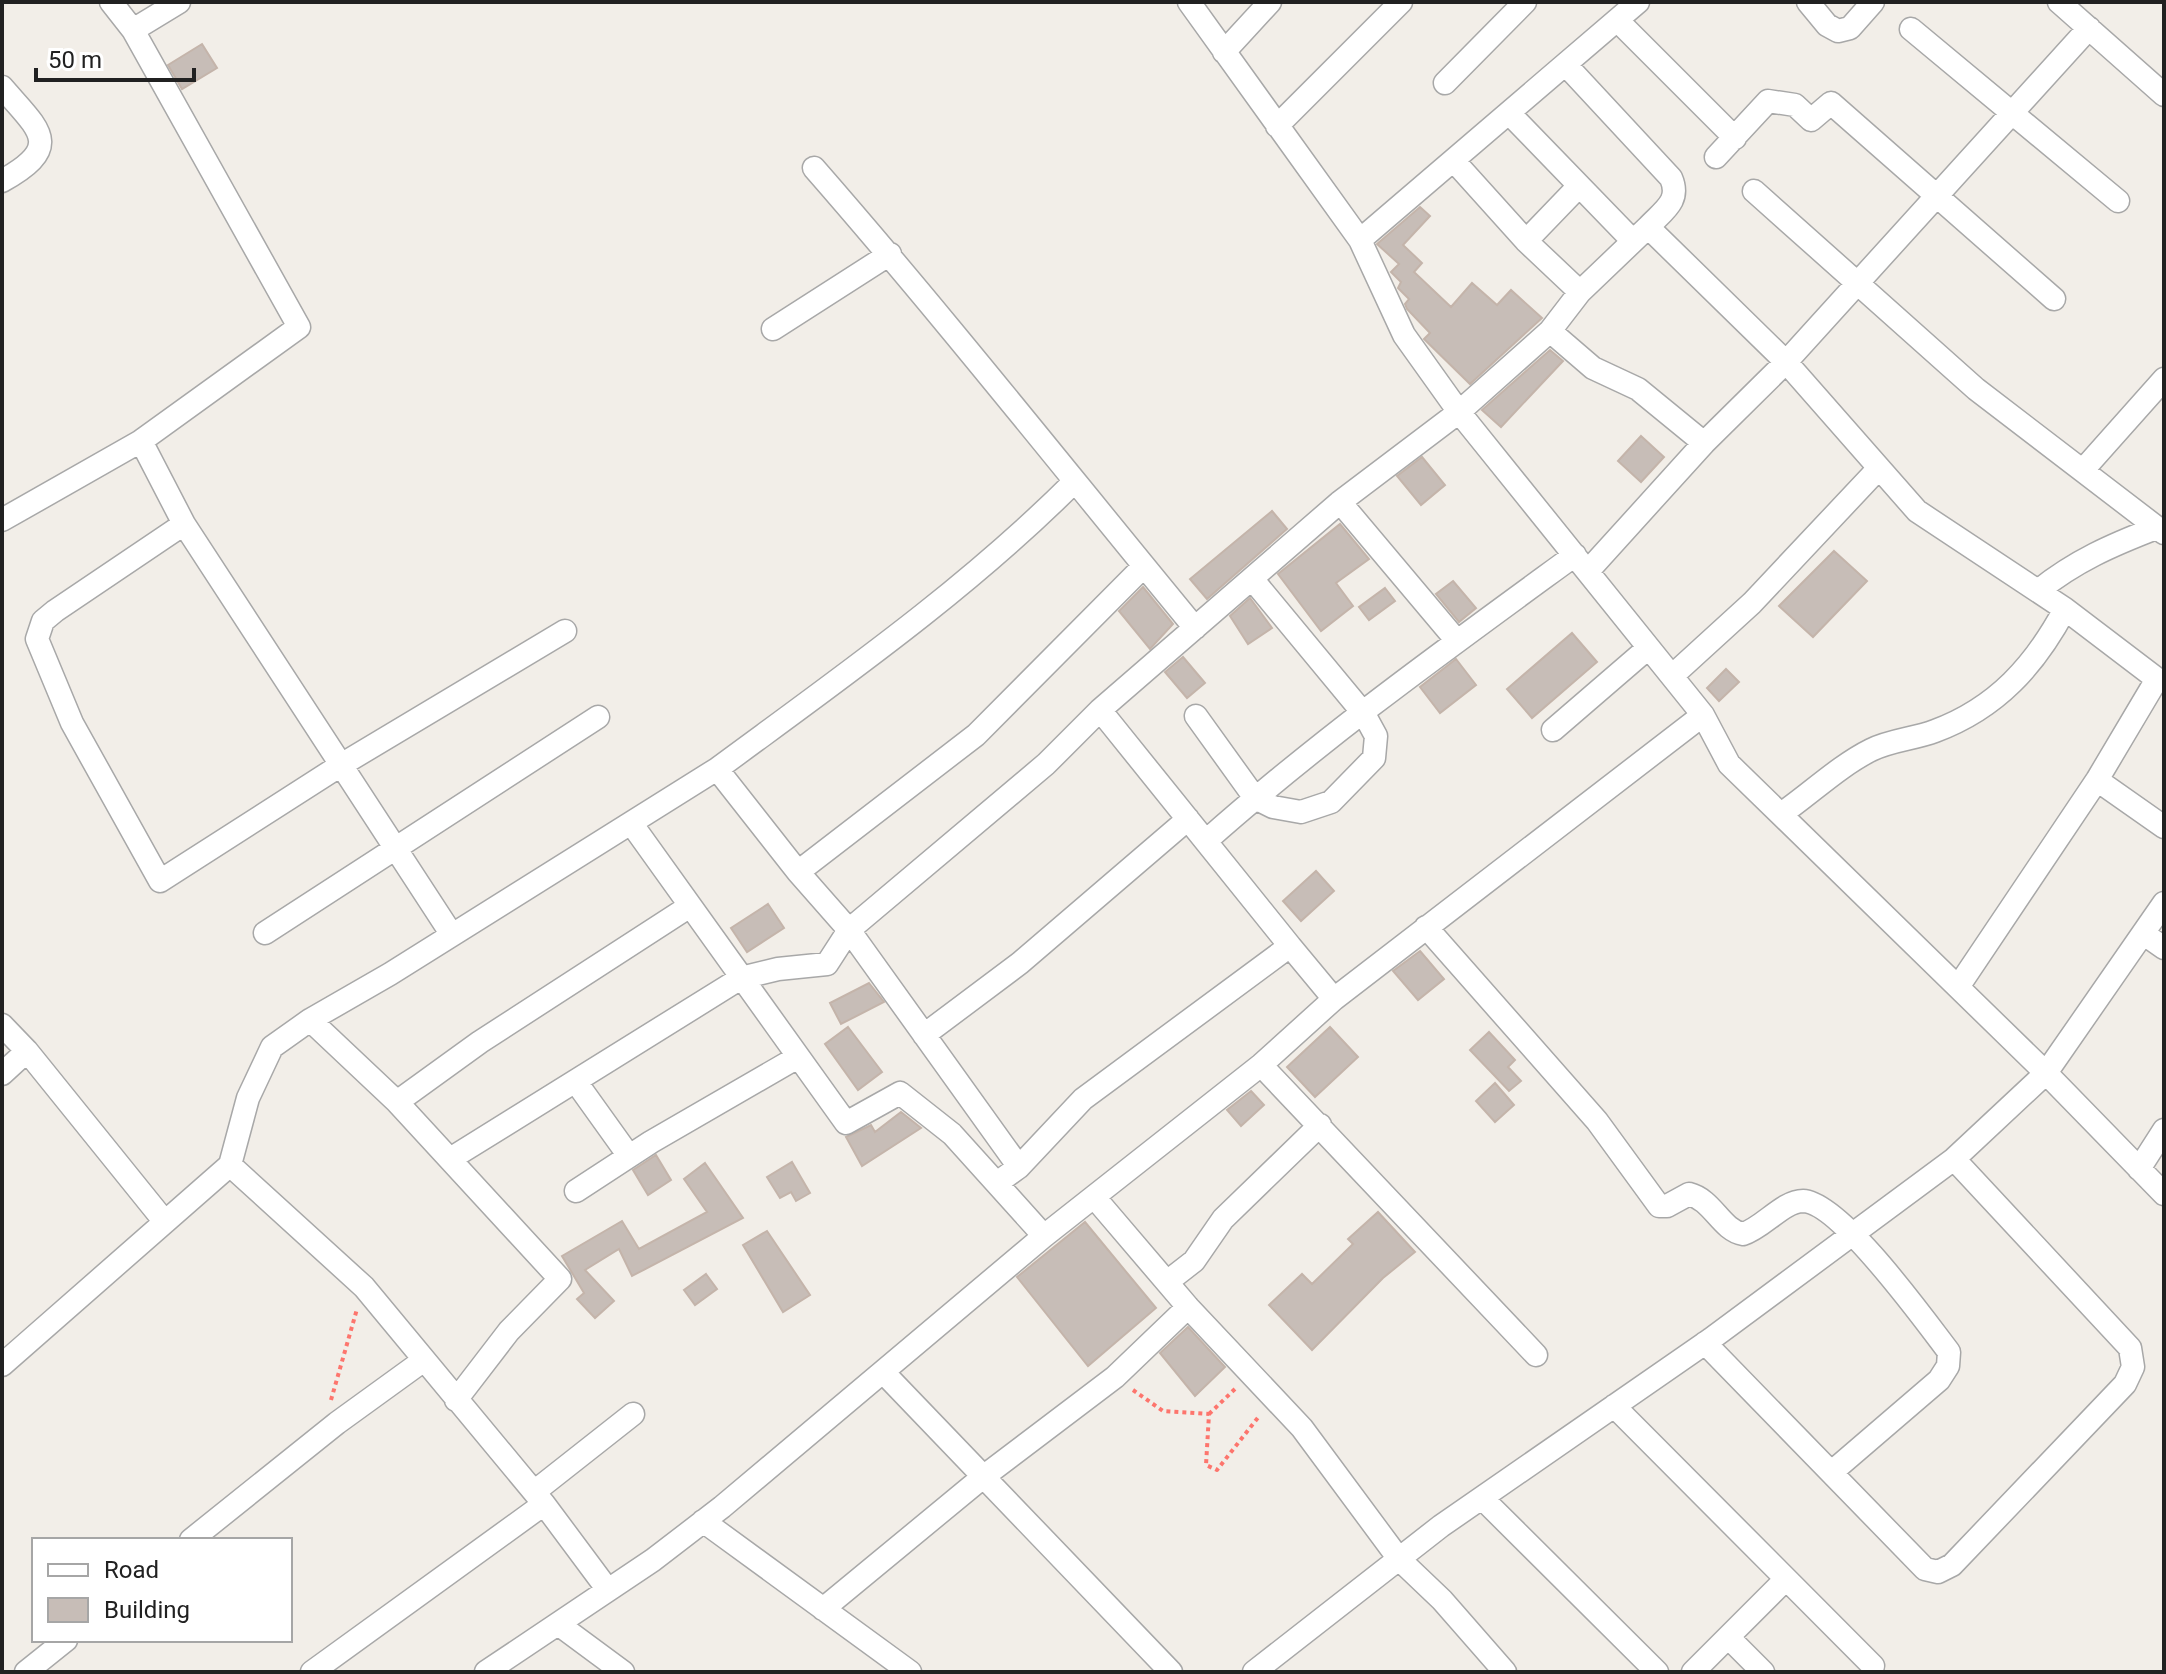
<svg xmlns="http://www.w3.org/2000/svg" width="2166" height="1674" font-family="Roboto,sans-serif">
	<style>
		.building { fill: #c7bdb7; stroke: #c4b4aa; stroke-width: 2 }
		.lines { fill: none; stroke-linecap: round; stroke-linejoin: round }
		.minor-casing { stroke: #a8a8a8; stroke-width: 25 }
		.path { stroke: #fd756d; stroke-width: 4; stroke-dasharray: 4 4; stroke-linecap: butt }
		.minor { stroke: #fff; stroke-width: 22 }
	</style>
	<rect width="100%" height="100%" fill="#f2eee8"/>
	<!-- building -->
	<path class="building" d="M202,44L217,68L182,89L168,65Z
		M1420,207L1430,216L1403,245L1422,263L1414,272L1451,307L1472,283L1497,305L1511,290L1542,318L1470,384L1424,339L1430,333L1407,309L1405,304L1409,299L1398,288L1401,282L1391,272L1399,264L1377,244Z
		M1550,350L1563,361L1501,427L1482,410Z
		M1641,436L1664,457L1641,482L1618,461Z
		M1422,457L1445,485L1421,505L1397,476Z
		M1272,511L1287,529L1207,599L1190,579Z
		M1340,524L1369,559L1336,583L1353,606L1321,631L1278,574Z
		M1834,551L1867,581L1813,637L1779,606Z
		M1453,581L1476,608L1459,622L1436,594Z
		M1143,587L1173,624L1150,649L1119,611Z
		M1385,588L1395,601L1369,620L1359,607Z
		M1250,598L1272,628L1248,644L1230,616Z
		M1572,633L1597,662L1532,718L1507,689Z
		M1183,657L1205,683L1187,698L1165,672Z
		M1456,659L1476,685L1440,713L1420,687Z
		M1726,669L1739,682L1719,701L1707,688Z
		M1316,871L1334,891L1301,921L1283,901Z
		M768,904L784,928L747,952L731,928Z
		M1420,951L1444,979L1418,1000L1393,971Z
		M869,983L884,1002L841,1024L830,1003Z
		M848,1027L882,1072L858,1090L825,1044Z
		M1330,1027L1358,1057L1315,1097L1287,1067Z
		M1489,1032L1515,1060L1508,1067L1521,1081L1509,1091L1470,1050Z
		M1495,1083L1514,1105L1495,1122L1476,1101Z
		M1251,1091L1264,1105L1241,1126L1227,1110Z
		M901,1112L921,1128L862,1166L846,1137L871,1125L875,1132Z
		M656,1155L671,1180L648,1195L633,1170Z
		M792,1162L810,1193L796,1201L791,1192L780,1198L767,1177Z
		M705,1163L743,1218L632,1276L619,1249L585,1270L614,1301L595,1318L577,1299L584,1293L562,1256L622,1221L639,1249L707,1212L684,1179Z
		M1378,1212L1415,1252L1383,1278L1312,1350L1269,1305L1302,1274L1312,1284L1353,1244L1348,1239Z
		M1085,1222L1156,1308L1088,1366L1017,1277Z
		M767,1231L810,1295L783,1312L743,1245Z
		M706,1274L717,1289L695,1305L684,1290Z
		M1188,1327L1225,1367L1195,1396L1160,1353Z"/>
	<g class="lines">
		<!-- minor casing -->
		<g class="minor-casing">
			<path id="minor" d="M111,2L133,30L299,327L141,441
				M1189,2L1360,240L1404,335L1459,412L1703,715L1729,764L2046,1073L2164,1194
				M1808,2L1827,25L1838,31L1850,28L1873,2
				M2059,2L2164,95
				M1617,20L1735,138
				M1911,29L2118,201
				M133,30L179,2
				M1224,52L1270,2
				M1566,65L1671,178C1681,201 1664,210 1648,227L1786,362L1917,511L2065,609L2157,679L2097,780L1958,987
				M1445,83L1525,2
				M2,87C39,130 65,146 2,181
				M1509,113L1632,240
				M1277,126L1401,2
				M1716,157L1768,101L1795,105L1811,120L1831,103L2054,299
				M1454,161L1526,241L1580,292
				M814,168C945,318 1068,474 1195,628
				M1754,191L1976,389L2164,533
				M1360,240L1638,2
				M1526,241L1579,186
				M773,329L890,254
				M1550,331L1593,368L1638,389L1704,443
				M2083,470L2164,379
				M1340,502L1457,641
				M2,520L141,441L184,524L55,611L43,621L37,639L72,723L160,881L341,765L565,631
				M184,524L452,935
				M1588,571L1704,443L1786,362L2089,28
				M2038,591C2075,561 2112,545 2156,528
				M1672,676L1752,603L1879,468
				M1196,716L1255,798L1273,807L1301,812L1331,802L1374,758L1376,736L1364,714L1253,580
				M1553,730L1647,649
				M717,769C839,679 966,590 1073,483
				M2097,780L2164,827
				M1781,814C1810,794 1839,766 1871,750C1891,740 1914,739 1935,731C1997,708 2035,665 2065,609
				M631,823L846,1123L900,1093L952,1134L1044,1236
				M1206,841C1322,738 1449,647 1575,555
				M798,872L976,735L1144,566
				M1426,927L1597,1121L1659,1206H1667L1689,1194C1713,1200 1721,1230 1743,1234C1763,1228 1783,1201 1803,1201C1840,1202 1926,1322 1949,1352L1948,1366L1939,1380L1833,1471
				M265,933L598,717
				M2144,934L2164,948
				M1290,946L1334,999
				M310,1020L397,1102L560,1279L509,1331L456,1400
				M2,1025L27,1051
				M924,1035L1020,963L1188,819
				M1261,1065L1536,1355
				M2,1074L27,1051L165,1222
				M576,1082L629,1156
				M397,1102L480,1042L690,906
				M450,1159L741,978L778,969L827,964L849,930L1046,764L1100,710L1340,502L1459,412L1550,331L1580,292L1648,227
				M230,1165L248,1098L272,1047L310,1020L390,974L717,769L798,872L849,930L1019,1167
				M2139,1169L2164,1130
				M997,1183L1019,1167L1083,1099L1290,946L1100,710
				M576,1191L651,1142L798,1057
				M1095,1198L1188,1307L1302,1428L1399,1559L1442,1600L1505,1672
				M1167,1282L1194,1261L1223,1219L1320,1125
				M1705,1343L1925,1569L1938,1572L1952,1565L2125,1384L2133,1367L2130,1348L1954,1159
				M2,1365L230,1165L364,1287L544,1504L608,1590
				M883,1372L1171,1672
				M1614,1406L1873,1666
				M534,1492L633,1414
				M1482,1498L1657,1672
				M703,1521L910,1672
				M191,1540L337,1423L424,1360
				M823,1609L983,1477L1115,1377L1188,1307
				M558,1624L623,1672
				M1728,1637L1763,1672
				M26,1672L66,1640
				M312,1672L544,1504
				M486,1672L653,1560L722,1507L1044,1236L1261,1065L1334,999L1703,715
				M1254,1672L1441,1526L1711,1339L1954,1159L2046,1073L2164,903
				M1693,1672L1786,1579"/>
		</g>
		<!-- path -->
		<path class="path" d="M1133,1390L1163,1411L1209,1414L1206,1465L1217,1470L1260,1415
			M331,1400L357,1309
			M1209,1414L1236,1388"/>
		<!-- minor -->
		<use href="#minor" class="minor"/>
	</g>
	<!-- border -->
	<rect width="2166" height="1674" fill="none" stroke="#212121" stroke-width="8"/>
	<!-- legend -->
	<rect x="32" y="1538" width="260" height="104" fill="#ffffff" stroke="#a6a6a6" stroke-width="2"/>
	<rect x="48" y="1564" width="40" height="12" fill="#ffffff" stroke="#a6a6a6" stroke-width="2"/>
	<text x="104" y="1578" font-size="24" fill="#212121">Road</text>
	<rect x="48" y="1598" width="40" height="24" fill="#c7bdb7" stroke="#a6a6a6" stroke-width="2"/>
	<text x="104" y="1618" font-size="24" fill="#212121">Building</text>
	<!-- scale -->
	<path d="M36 68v12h158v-12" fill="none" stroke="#212121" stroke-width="4"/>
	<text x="48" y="68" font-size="24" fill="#212121" stroke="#ffffff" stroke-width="6" paint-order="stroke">50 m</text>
</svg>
